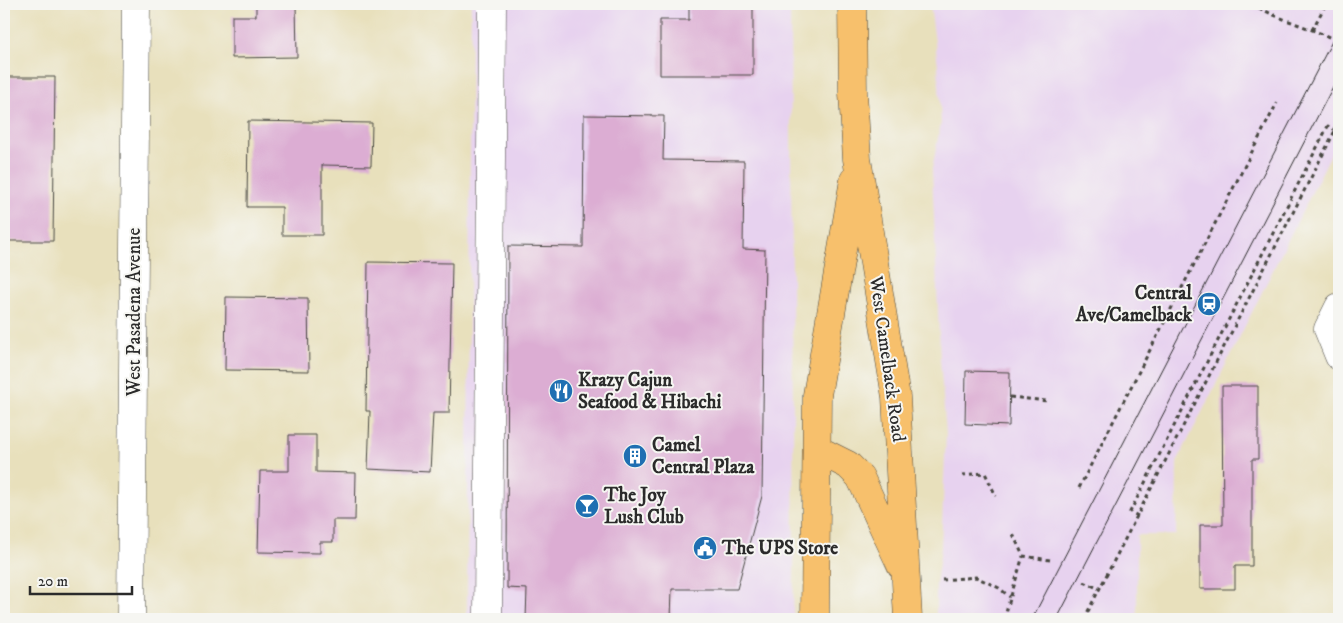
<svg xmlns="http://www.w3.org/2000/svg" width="1343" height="623" font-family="'IM FELL DW Pica',serif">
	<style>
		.built { fill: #e7d2ef }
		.building { fill: #dcadd3 }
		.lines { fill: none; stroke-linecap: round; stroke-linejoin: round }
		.minor-casing { stroke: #474641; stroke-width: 29 }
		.major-casing { stroke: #474641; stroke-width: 29 }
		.path { stroke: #474641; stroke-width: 3; stroke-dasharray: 4 4; stroke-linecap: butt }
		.minor { stroke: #fff; stroke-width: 28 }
		.major { stroke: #f7c06c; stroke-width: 28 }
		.tram { stroke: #2b2b2b; stroke-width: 1 }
		.labels { text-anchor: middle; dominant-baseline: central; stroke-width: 4; stroke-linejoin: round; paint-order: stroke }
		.poi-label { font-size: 19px; font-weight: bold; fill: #2b2b2b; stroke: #f6f6f2; text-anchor: start }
		.street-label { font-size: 19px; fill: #2b2b2b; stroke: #f6f6f2 }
	</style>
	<rect width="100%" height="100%" fill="#f6f6f2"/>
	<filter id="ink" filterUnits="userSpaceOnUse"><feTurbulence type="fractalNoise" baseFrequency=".02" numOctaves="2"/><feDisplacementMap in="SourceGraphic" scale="10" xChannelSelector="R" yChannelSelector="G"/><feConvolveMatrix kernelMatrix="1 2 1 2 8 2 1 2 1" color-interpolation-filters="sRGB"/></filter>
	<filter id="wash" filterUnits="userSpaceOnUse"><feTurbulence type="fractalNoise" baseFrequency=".0096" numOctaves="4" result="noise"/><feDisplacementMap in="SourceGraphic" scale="20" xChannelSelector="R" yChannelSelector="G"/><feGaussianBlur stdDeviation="1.12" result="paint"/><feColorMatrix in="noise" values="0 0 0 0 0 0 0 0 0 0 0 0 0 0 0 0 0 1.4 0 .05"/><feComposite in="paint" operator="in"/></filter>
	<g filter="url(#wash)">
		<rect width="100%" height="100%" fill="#e8e0bc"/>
		<!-- built -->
		<path class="built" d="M471,4H790L794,567L793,619H467Z
			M930,4H1339V138L1177,462L1176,535H1137V619H936V585L941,549L946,433L940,359L932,169L941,123L938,65Z"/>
		<g id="blocks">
			<!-- building -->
			<path class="building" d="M256,4H296L297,57L232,58V16H256Z
				M689,4H753V75H660V20H689Z
				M4,77H55L53,241H4Z
				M584,115L664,116L663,160L744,161L743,249L765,250L762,496L737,589H672L671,619H526L527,589L507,588L508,246L583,247Z
				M248,121L372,123L371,166L322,165V235H282V207H247Z
				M368,262L452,263L449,413H433L430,472L368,469L370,411H366Z
				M226,297L308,298L309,371L225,370Z
				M966,371L1010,372L1009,426L965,424Z
				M1222,386H1258V459H1252V566H1235V589H1200V525H1223Z
				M289,435H316V472L356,473L355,520H333V542H320V553L258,552L260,471H289Z"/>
		</g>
	</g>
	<g filter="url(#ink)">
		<use href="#blocks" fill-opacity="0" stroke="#474641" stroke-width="1"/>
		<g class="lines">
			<!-- minor casing -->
			<g class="minor-casing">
				<path id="minor" d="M1339,307L1328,329L1339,356
					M131,619L136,4
					M488,619L492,4"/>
			</g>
			<!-- major casing -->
			<g class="major-casing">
				<path id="major" d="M852,4L853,93L857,159L896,397L908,619
					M818,450L848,465L860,477L901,565
					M815,619L817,395L854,180"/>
			</g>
			<!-- path -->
			<path class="path" d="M1252,4C1279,20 1311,27 1339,42
				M1312,30L1326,4
				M1010,397L1047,401
				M962,475L985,473L996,496
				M1079,488L1277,103
				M1138,516L1130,512L1328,126L1336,130
				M1013,534L1023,556L1050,560
				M942,580L976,577L999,588L1010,597
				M1084,582L1100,589
				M1004,619L1023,556
				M1084,619L1339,123"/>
			<!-- minor -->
			<use href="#minor" class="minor"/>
			<!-- major -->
			<use href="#major" class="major"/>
			<!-- tram -->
			<path class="tram" d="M1032,619L1339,28
				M1057,619L1339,75"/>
		</g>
	</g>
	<!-- icons -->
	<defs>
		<g id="station-disc" transform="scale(1.25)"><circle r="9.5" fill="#1f6fb2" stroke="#f6f6f2"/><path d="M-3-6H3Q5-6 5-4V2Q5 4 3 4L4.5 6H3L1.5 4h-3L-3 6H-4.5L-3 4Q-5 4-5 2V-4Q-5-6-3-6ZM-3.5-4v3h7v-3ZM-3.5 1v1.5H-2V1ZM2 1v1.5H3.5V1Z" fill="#fff"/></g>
		<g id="restaurant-disc" transform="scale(1.25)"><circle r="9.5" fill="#1f6fb2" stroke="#f6f6f2"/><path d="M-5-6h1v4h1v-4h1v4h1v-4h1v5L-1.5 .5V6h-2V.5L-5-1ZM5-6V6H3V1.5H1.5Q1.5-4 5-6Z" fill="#fff"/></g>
		<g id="building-disc" transform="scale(1.25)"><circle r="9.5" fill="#1f6fb2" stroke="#f6f6f2"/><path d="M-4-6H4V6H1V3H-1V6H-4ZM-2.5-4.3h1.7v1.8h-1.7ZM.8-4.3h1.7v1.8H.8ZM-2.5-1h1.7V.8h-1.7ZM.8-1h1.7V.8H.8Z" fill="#fff"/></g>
		<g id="bar-disc" transform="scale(1.25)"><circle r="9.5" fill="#1f6fb2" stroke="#f6f6f2"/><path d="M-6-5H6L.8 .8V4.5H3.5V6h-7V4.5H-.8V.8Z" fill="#fff"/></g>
		<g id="civic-disc" transform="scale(1.25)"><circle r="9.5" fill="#1f6fb2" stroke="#f6f6f2"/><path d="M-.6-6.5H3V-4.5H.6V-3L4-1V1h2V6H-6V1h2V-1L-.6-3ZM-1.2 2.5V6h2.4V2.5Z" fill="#fff"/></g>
	</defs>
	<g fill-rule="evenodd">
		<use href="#station-disc" x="1209" y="304"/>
		<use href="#restaurant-disc" x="561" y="391"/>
		<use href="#building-disc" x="635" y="456"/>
		<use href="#bar-disc" x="587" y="506"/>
		<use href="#civic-disc" x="705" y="548"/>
	</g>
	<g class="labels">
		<!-- poi labels -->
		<g class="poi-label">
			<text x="1192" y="293" text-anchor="end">Central<tspan x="1192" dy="22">Ave/Camelback</tspan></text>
			<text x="578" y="380">Krazy Cajun<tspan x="578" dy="22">Seafood &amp; Hibachi</tspan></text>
			<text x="652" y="445">Camel<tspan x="652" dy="22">Central Plaza</tspan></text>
			<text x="604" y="495">The Joy<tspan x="604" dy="22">Lush Club</tspan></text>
			<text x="722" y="548">The UPS Store</text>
		</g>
		<!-- street labels -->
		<g class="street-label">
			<text transform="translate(134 312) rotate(-90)">West Pasadena Avenue</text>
			<text transform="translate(887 359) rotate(82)">West Camelback Road</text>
		</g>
	</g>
	<!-- margin -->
	<rect width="1343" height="623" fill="none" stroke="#f6f6f2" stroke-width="20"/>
	<!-- scale -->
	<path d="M30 586v8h102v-8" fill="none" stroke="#2b2b2b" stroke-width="2.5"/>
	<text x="38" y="586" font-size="15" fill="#2b2b2b" stroke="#f6f6f2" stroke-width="4" paint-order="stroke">20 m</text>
</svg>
